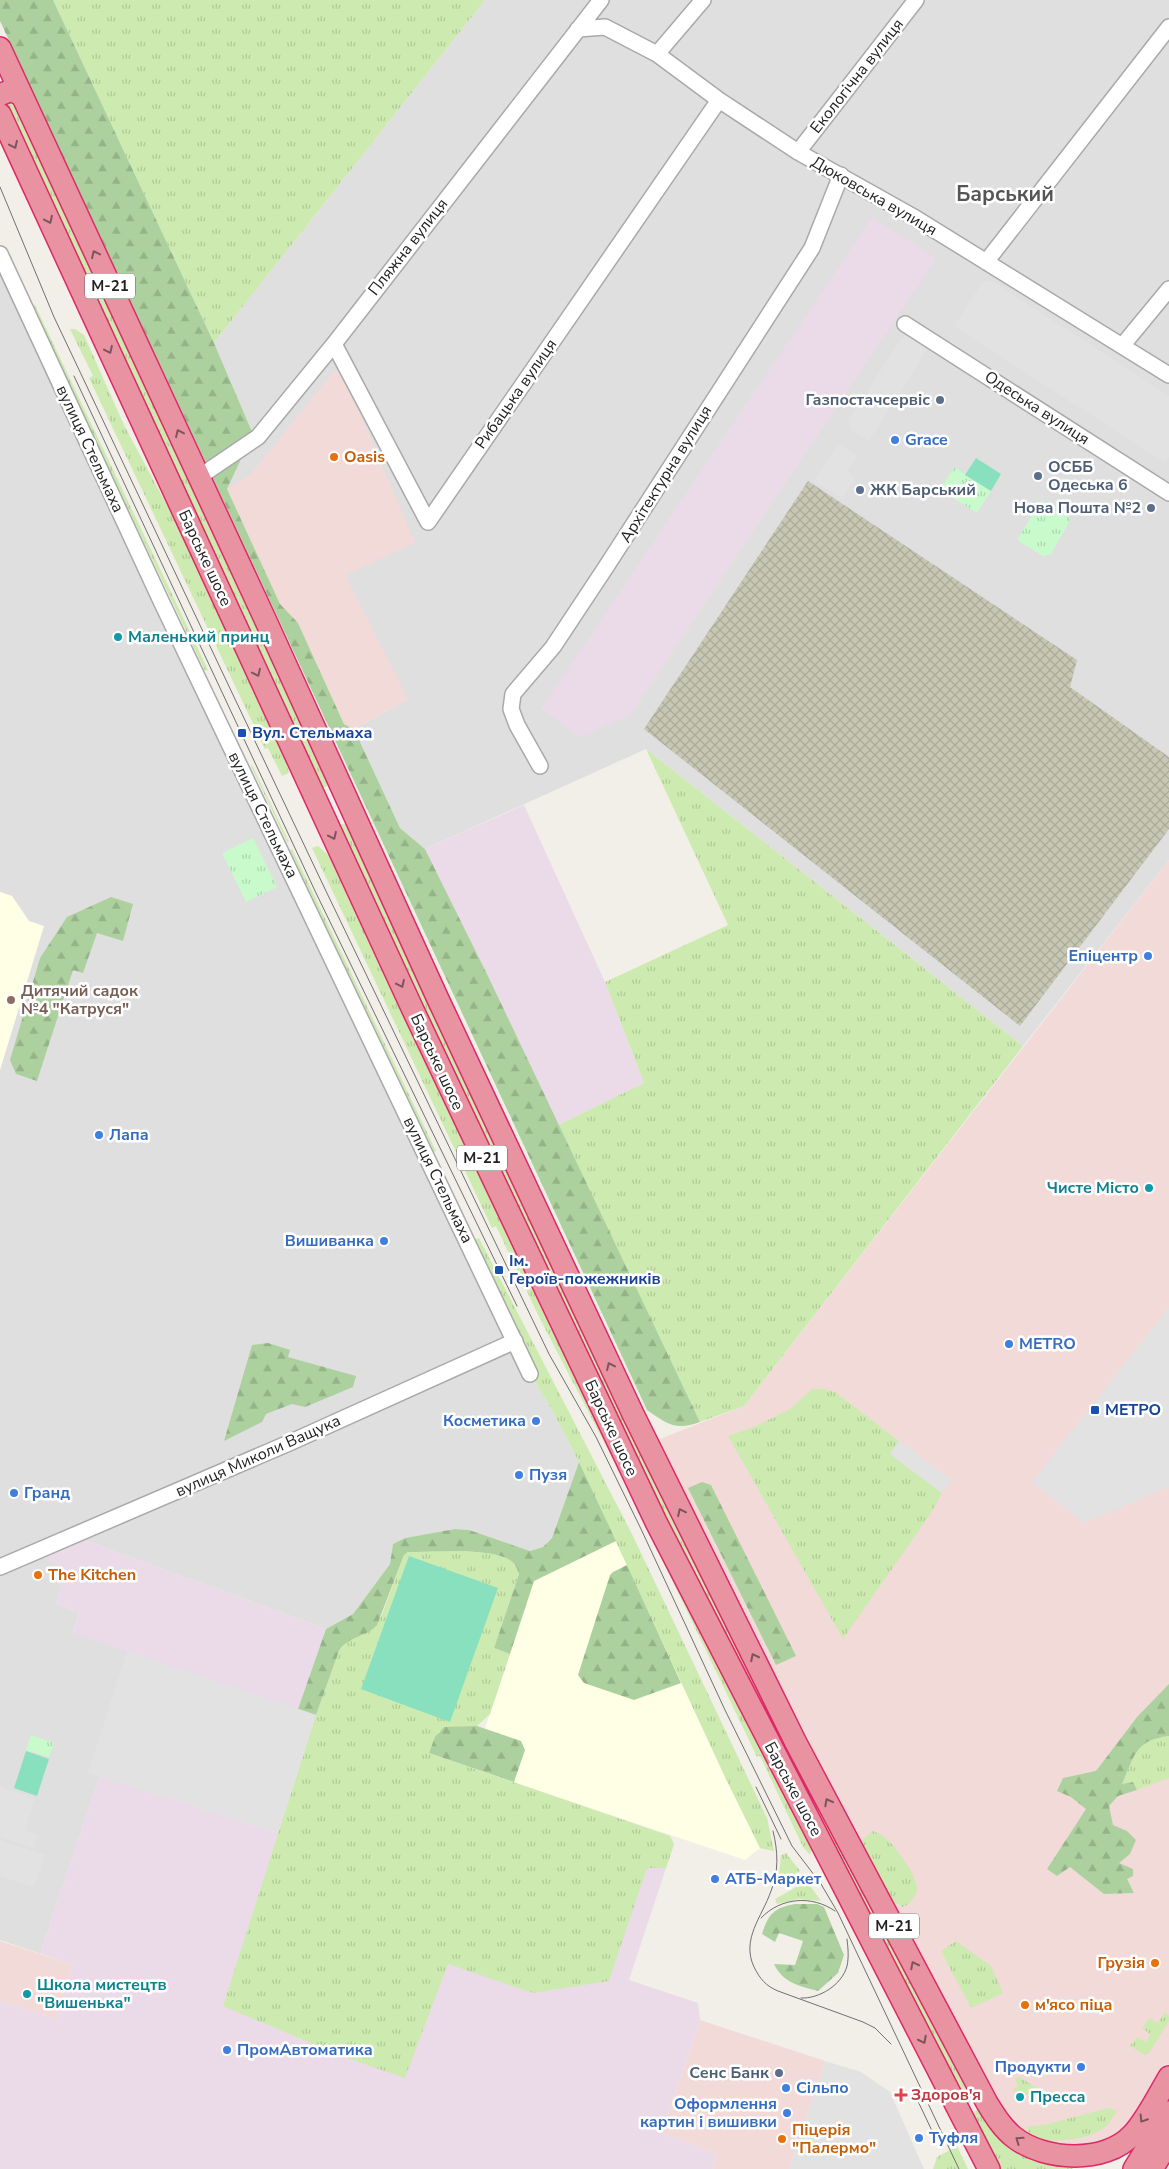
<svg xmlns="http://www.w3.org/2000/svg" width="1169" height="2169" font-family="'Nunito Sans',sans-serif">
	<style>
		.residential { fill: #e0dfdf }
		.commercial { fill: #f2dad9 }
		.industrial { fill: #ebdbe8 }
		.education { fill: #ffffe5 }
		.construction { fill: url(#construction-cross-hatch) }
		.grass { fill: url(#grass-tufts) }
		.forest { fill: url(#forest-firs) }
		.park { fill: url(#park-tufts) }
		.pitch { fill: #88e0be }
		.parking { fill: #e2e2e2 }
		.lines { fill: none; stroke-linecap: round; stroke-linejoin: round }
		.minor-casing { stroke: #a9a9a9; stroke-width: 18 }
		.highway-casing { stroke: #dc2a67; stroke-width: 24 }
		.minor { stroke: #fff; stroke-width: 15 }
		.highway { stroke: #e892a2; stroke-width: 21 }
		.tram { stroke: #707070; stroke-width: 1 }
		.oneway { stroke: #7b545c }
		.service-dot { fill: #5c6f8a; stroke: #fff; stroke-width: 2 }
		.shop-dot { fill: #3f7fe0; stroke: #fff; stroke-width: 2 }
		.food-dot { fill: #e8710a; stroke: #fff; stroke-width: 2 }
		.culture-dot { fill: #0f9aa8; stroke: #fff; stroke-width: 2 }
		.transit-dot { fill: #1a4fb4; stroke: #fff; stroke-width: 2 }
		.education-dot { fill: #8d6e63; stroke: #fff; stroke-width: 2 }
		.health-dot { fill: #e0444e; stroke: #fff; stroke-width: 2 }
		.labels { text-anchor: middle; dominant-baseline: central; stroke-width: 5; stroke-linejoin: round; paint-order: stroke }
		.shield { fill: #fff; stroke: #646464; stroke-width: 1 }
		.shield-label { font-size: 15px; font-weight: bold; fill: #222 }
		.street-label { font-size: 16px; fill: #222; stroke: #fff }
		.service-label { font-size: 16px; font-weight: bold; fill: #4e5e75; stroke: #fff; text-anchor: end }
		.shop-label { font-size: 16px; font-weight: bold; fill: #366cbe; stroke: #fff; text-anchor: start }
		.food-label { font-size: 16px; font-weight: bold; fill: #c56008; stroke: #fff; text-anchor: start }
		.culture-label { font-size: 16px; font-weight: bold; fill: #0d838f; stroke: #fff; text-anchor: start }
		.transit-label { font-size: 16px; font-weight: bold; fill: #164399; stroke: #fff; text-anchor: start }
		.education-label { font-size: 16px; font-weight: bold; fill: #785e54; stroke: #fff; text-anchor: start }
		.health-label { font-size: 16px; font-weight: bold; fill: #be3a42; stroke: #fff; text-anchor: start }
		.district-label { font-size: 21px; font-weight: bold; fill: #555; stroke: #fff }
	</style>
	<defs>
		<pattern id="construction-cross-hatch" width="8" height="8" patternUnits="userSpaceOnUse" patternTransform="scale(1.25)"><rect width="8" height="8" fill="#c7c7b4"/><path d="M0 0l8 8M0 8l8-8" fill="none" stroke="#abab9a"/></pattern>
		<pattern id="grass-tufts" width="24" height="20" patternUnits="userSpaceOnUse" patternTransform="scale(1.25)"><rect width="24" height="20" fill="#cdebb0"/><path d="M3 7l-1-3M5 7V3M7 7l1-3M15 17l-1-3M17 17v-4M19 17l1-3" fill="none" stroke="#b0c997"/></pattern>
		<pattern id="forest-firs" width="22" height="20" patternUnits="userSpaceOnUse" patternTransform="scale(1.25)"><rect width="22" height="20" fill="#add19e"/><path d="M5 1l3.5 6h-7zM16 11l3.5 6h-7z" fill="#95b388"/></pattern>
		<pattern id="park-tufts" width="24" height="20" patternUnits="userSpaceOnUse" patternTransform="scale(1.25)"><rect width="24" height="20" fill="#c8facc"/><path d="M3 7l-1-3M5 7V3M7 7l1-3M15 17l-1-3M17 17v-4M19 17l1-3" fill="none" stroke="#acd6af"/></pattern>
	</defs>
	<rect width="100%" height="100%" fill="#f2efe9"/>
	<!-- residential -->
	<path class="residential" d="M485,0H1169V860L1023,1046L646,749L425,849L400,828L354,729L408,699L227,489L253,434L214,343Z
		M0,268L530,1374L551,1408L579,1462L552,1538L543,1547L530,1551L469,1530L455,1529L405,1538L393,1544L390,1564L353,1614L326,1629L73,1536L38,1552L67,1572L56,1604L80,1613L73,1632L316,1715L100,1776L54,1911L41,1954L0,1940Z"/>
	<!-- commercial -->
	<path class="commercial" d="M335,370L343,374L415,543L345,575L408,699L354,729L344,724L298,623L280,605L227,489L250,475Z
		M1169,860V2078L1133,2135L1101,2152L1015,2138L647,1444L744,1406Z
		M0,1941L73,1965L56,2019L0,2001Z
		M700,2020L825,2061L789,2169H712L717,2154L662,2133Z"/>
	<!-- industrial -->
	<path class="industrial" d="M872,218L936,258L630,715L578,738L559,721L541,709Z
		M524,805L605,982L644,1083L558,1125L488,976L425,849Z
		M73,1536L326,1629L298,1709L73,1633L80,1613L56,1604L67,1572L37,1552Z
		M316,1715L670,1836L674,1844L629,1980L698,2003L700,2020L662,2133L717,2154L712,2169H0V2001L56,2019L73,1965L41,1954L54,1911L100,1776L278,1833Z"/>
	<!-- education -->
	<path class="education" d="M0,892L12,896L29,921L44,926L0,1070Z
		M616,1541L725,1777L760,1848L745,1860L472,1768L534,1581Z"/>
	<!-- construction -->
	<path class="construction" d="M808,481L1077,660L1070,687L1169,757V829L1020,1026L644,729Z"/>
	<!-- grass -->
	<path class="grass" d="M53,0H485L214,343Z
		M16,100L328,781L327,786L323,788L319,785L5,105L6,101Z
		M35,305L208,670L205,671L32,306Z
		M70,329H75L84,335L124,425L192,552L279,738L289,773L282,776L268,748L265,749L89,378L93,376Z
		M646,749L1023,1046L744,1406L700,1422L558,1125L644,1083L605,982L728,925Z
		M252,765L289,842H287L251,766Z
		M344,824L349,825L976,2099L967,2104L661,1515L339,830L340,825Z
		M318,846L334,860L642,1515L539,1317L496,1226L492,1228L312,848Z
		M292,849L436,1151L434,1152L290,850Z
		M479,1238L632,1534L767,1818L774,1851L760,1848L725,1777L579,1462L551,1408L530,1374L468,1243Z
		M812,1389H824L835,1392L899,1441L890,1454L942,1493L931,1513L843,1639L728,1436L756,1426L790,1409Z
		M649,1532L651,1533L812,1849L810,1855L803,1847L760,1756L757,1757Z
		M408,1552C431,1552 495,1547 511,1561C516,1564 517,1569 519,1574L494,1648L510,1654L490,1714L477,1726L439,1731L429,1753L670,1836L674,1844L666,1868H647L609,1981L533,1993L448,1964L405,2078L344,2057L223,2006L316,1715L339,1651L344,1644L381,1617L404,1555Z
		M1169,1736V1778L1137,1790L1133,1782L1122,1784C1135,1755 1134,1740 1169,1736Z
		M873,1831C889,1837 896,1849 906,1863C917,1880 925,1895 903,1907L891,1901L864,1851L863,1839Z
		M786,1853L800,1871L778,1883L781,1855Z
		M807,1881L821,1901L798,1899L777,1904L775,1899Z
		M956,1941L991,1966L1003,1993L971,2008L941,1951Z
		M1165,2012L1169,2016V2021L1150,2052L1145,2055L1130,2046L1137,2037L1146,2042L1150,2034L1142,2028L1149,2018L1158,2023Z
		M1019,2077L1047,2094L1040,2100C1030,2100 1024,2091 1014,2091L1013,2089L1018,2086L1015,2079Z
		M1108,2108L1117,2111C1113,2117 1110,2123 1105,2127C1088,2141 1051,2143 1031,2138L1026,2127L1048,2124Z
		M979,2109L1072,2163L1073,2169H999L970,2114Z
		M957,2146L968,2169H933L937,2157Z"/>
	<!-- forest -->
	<path class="forest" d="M0,0H53L214,343L253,434L227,489L280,604L298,623L344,724L354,729L400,828L425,849L488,976L700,1422C676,1431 667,1424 647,1410L0,21Z
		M111,897L133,904L123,941L97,933L83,973L73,970L37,1081L16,1074L10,1060L40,958L67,917Z
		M268,1343L290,1350L288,1357L356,1376L353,1387L305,1407L292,1404L266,1414L262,1422L224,1441L252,1345Z
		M579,1462L616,1541L534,1581L510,1654L494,1648L519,1574C517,1569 516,1564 511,1561C495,1547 431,1552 408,1552L404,1555L377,1625C367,1637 348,1636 339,1651L316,1715L298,1709L326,1629L353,1614L390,1564L393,1544L405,1538L455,1529L469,1530L530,1551L543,1547L552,1538Z
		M702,1482L711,1485L796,1656L776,1665L688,1488Z
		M627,1565L681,1683L634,1700L584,1683L578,1675L610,1575L613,1572Z
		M1169,1684V1736C1135,1740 1135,1755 1122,1784L1133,1782L1137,1790L1118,1796L1109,1806L1113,1825L1127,1831L1136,1840L1130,1854L1119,1863L1133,1869V1876L1127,1879L1134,1893L1104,1894L1070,1867L1057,1876L1047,1869L1086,1809L1071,1797L1057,1791L1063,1778L1096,1771L1137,1717Z
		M477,1726L521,1741L525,1750L514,1782L429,1753L435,1737L444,1727Z
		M795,1904H817L824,1907L844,1955L838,1973L818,1991C799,1986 783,1983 774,1964L795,1965L803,1941L779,1933L775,1942L762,1934C769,1913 774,1908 795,1904Z"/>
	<!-- park -->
	<path class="park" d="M954,467L991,491L977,513L940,490Z
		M1042,500L1066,514L1070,521L1051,554L1043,556L1017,540Z
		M253,838L277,887L246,902L222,853Z
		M31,1735L54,1743L49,1757L26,1750Z"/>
	<!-- pitch -->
	<path class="pitch" d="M976,458L1001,474L991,491L965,475Z
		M409,1556L498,1588L450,1722L361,1689Z
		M26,1751L49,1759L37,1796L14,1788Z"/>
	<!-- parking -->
	<path class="parking" d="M983,281H992L1169,396V457L1165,463L954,326Z
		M906,336L912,337L928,348L869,441L849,428V419L901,339Z
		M838,444L857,456L847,472L855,478L842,498L814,481Z
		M1169,1307V1487L1083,1523L1032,1482Z
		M899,1441L952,1480L942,1493L890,1454Z
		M127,1651L316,1715L278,1833L88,1773Z
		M0,1787L35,1798L25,1830L38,1835L34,1848L0,1837Z
		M0,1840L45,1855L34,1887L0,1876Z
		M825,2061L861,2072L890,2092L924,2169H789Z"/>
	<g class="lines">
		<!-- minor casing -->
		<g class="minor-casing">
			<path id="minor" d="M578,29L605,27L657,54L719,100L798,152L912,216L1169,375
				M657,54L703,0
				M798,152L916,0
				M0,254L161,601L530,1374
				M986,262L1169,27
				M905,324L1169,493
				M334,344L428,522L719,100
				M1122,346L1169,289
				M199,477L258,437L334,344L601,0
				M540,766L517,725L511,709L513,694L553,647L606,567L812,248L841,175
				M0,1567L289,1443L515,1341"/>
		</g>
		<!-- highway casing -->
		<g class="highway-casing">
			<path id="highway" d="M0,48L265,619L437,997L633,1414L796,1743L987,2103C995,2116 1003,2129 1015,2138C1045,2161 1105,2164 1132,2135C1145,2122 1159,2094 1169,2077
				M0,95L11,90L21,95
				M0,114L413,1010L656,1522L989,2169
				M1134,2169L1169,2112
				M1152,2169L1169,2142"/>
		</g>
		<!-- minor -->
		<use href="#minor" class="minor"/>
		<!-- highway -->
		<use href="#highway" class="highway"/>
		<!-- tram -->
		<path class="tram" d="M0,187L54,317L325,889L549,1354L596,1437L641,1529L725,1710L792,1846L821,1884L838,1913L959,2169
			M74,376L316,893L517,1306
			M756,1787L781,1839
			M773,1831C778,1851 779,1872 771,1891C762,1917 741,1939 754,1967C760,1979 766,1986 778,1991L863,2022L875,2028L891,2044
			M761,1918C781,1897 812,1895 835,1911
			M801,1998C819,1999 842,1985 847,1966C849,1957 848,1948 847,1939
			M915,2095L934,2135"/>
	</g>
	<!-- one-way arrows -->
	<defs><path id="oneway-chevron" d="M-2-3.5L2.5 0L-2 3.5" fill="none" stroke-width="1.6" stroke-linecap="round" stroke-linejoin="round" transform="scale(1.25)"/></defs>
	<g class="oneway">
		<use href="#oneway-chevron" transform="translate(14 145) rotate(65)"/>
		<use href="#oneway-chevron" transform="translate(49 220) rotate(65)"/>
		<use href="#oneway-chevron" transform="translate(95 254) rotate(-115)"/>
		<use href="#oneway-chevron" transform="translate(109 350) rotate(65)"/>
		<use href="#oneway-chevron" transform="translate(179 433) rotate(-115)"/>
		<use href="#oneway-chevron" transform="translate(257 673) rotate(65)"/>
		<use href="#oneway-chevron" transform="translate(333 836) rotate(65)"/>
		<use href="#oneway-chevron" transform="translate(401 984) rotate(65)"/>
		<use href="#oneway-chevron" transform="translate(610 1366) rotate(-115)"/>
		<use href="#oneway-chevron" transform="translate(681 1512) rotate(-116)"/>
		<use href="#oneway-chevron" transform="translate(754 1657) rotate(-117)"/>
		<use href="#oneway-chevron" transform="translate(828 1802) rotate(-118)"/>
		<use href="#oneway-chevron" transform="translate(914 1965) rotate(-117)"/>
		<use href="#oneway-chevron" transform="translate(923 2040) rotate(63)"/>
		<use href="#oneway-chevron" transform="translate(1143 2119) rotate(122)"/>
		<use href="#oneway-chevron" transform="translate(1019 2140) rotate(-145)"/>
	</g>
	<!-- markers -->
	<g class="service-dot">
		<circle cx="940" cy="400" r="5"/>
		<circle cx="1038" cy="476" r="5"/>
		<circle cx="860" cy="490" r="5"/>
		<circle cx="1151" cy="508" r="5"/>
		<circle cx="779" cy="2073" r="5"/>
	</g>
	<g class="shop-dot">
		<circle cx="895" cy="440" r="5"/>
		<circle cx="1148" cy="956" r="5"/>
		<circle cx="99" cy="1135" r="5"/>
		<circle cx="384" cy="1241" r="5"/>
		<circle cx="1009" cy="1344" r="5"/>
		<circle cx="536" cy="1421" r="5"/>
		<circle cx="519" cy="1475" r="5"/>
		<circle cx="14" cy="1493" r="5"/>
		<circle cx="715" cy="1879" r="5"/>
		<circle cx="227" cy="2050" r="5"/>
		<circle cx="1081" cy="2067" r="5"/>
		<circle cx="786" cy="2088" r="5"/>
		<circle cx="787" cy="2113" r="5"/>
		<circle cx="919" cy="2138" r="5"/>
	</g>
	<g class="food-dot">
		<circle cx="334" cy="457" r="5"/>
		<circle cx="38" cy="1575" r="5"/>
		<circle cx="1155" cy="1963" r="5"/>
		<circle cx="1025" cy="2005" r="5"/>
		<circle cx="782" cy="2139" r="5"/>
	</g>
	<g class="culture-dot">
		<circle cx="118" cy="637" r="5"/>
		<circle cx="1149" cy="1188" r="5"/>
		<circle cx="27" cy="1994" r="5"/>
		<circle cx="1020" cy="2097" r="5"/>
	</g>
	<g class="transit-dot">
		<rect x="237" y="728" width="10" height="10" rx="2.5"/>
		<rect x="494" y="1265" width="10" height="10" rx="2.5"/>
		<rect x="1090" y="1405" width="10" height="10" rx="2.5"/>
	</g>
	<circle class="education-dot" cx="11" cy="1000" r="5"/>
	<path class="health-dot" d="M898.5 2087.5h5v5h5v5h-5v5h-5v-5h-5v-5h5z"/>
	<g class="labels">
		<!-- shield labels -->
		<g class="shield">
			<rect x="85" y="273.5" width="50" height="25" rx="4"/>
			<rect x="457" y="1145.5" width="50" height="25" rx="4"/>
			<rect x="869" y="1913.5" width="50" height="25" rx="4"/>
		</g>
		<g class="shield-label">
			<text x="110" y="286">М-21</text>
			<text x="482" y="1158">М-21</text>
			<text x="894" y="1926">М-21</text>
		</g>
		<!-- street labels -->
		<g class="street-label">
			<text transform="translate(857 76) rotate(-52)">Екологічна вулиця</text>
			<text transform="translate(874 196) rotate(30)">Дюковська вулиця</text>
			<text transform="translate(408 247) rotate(-52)">Пляжна вулиця</text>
			<text transform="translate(516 394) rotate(-55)">Рибацька вулиця</text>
			<text transform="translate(1037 408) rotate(33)">Одеська вулиця</text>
			<text transform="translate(90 449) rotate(65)">вулиця Стельмаха</text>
			<text transform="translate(666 474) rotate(-58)">Архітектурна вулиця</text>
			<text transform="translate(205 558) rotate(65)">Барське шосе</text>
			<text transform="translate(263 815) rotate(64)">вулиця Стельмаха</text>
			<text transform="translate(437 1062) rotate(65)">Барське шосе</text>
			<text transform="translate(438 1180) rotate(64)">вулиця Стельмаха</text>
			<text transform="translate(611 1428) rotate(65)">Барське шосе</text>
			<text transform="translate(258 1456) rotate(-24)">вулиця Миколи Ващука</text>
			<text transform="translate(793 1789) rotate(62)">Барське шосе</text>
		</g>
		<!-- service labels -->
		<g class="service-label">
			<text x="930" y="400">Газпостачсервіс</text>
			<text x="1048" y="467" text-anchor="start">ОСББ<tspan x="1048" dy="18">Одеська 6</tspan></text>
			<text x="870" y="490" text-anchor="start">ЖК Барський</text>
			<text x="1141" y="508">Нова Пошта №2</text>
			<text x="769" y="2073">Сенс Банк</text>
		</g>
		<!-- shop labels -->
		<g class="shop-label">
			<text x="905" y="440">Grace</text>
			<text x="1138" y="956" text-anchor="end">Епіцентр</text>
			<text x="109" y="1135">Лапа</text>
			<text x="374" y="1241" text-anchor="end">Вишиванка</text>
			<text x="1019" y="1344">METRO</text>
			<text x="526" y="1421" text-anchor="end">Косметика</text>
			<text x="529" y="1475">Пузя</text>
			<text x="24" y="1493">Гранд</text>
			<text x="725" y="1879">АТБ-Маркет</text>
			<text x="237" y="2050">ПромАвтоматика</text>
			<text x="1071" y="2067" text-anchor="end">Продукти</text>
			<text x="796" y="2088">Сільпо</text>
			<text x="777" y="2104" text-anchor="end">Оформлення<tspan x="777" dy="18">картин і вишивки</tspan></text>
			<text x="929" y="2138">Туфля</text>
		</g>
		<!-- food labels -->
		<g class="food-label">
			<text x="344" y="457">Oasis</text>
			<text x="48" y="1575">The Kitchen</text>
			<text x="1145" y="1963" text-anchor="end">Грузія</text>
			<text x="1035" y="2005">м'ясо піца</text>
			<text x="792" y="2130">Піцерія<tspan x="792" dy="18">"Палермо"</tspan></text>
		</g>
		<!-- culture labels -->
		<g class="culture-label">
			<text x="128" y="637">Маленький принц</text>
			<text x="1139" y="1188" text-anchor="end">Чисте Місто</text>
			<text x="37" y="1985">Школа мистецтв<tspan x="37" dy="18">"Вишенька"</tspan></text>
			<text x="1030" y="2097">Пресса</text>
		</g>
		<!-- transit labels -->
		<g class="transit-label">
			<text x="252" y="733">Вул. Стельмаха</text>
			<text x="509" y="1261">Ім.<tspan x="509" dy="18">Героїв-пожежників</tspan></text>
			<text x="1105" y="1410">МЕТРО</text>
		</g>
		<!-- education labels -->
		<g class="education-label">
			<text x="21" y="991">Дитячий садок<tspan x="21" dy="18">№4 "Катруся"</tspan></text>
		</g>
		<!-- health labels -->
		<g class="health-label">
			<text x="911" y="2095">Здоров'я</text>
		</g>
		<!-- district labels -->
		<g class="district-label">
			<text x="1005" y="194">Барський</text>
		</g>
	</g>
</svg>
